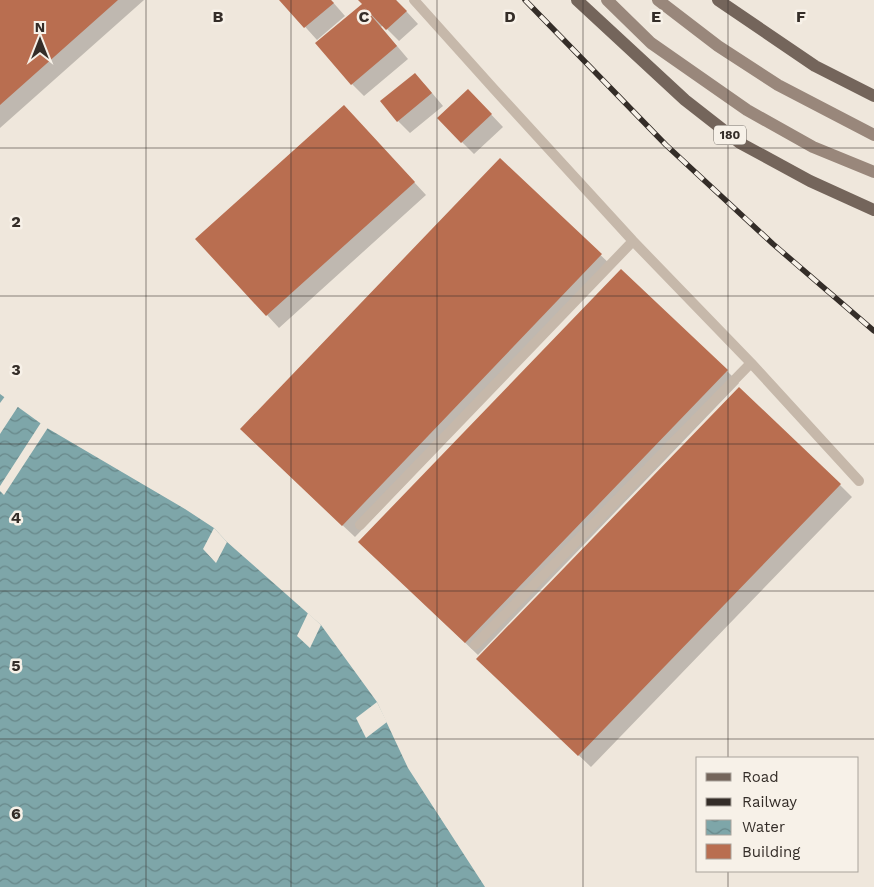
<svg xmlns="http://www.w3.org/2000/svg" width="874" height="887" font-family="'Work Sans',sans-serif">
	<style>
		.water { fill: url(#water-waves) }
		.pier { fill: #efe7dc }
		.shadow { fill: #0003 }
		.building { fill: #b96e50 }
		.lines { fill: none; stroke-linecap: round; stroke-linejoin: round }
		.service { stroke: #c6b8aa; stroke-width: 10 }
		.secondary { stroke: #99877b; stroke-width: 12 }
		.primary { stroke: #74655b; stroke-width: 12 }
		.rail-casing { stroke: #342d28; stroke-width: 5.5 }
		.rail { stroke: #f7f1e8; stroke-width: 4; stroke-dasharray: 11; stroke-linecap: butt }
		.grid { fill: none; stroke: #342d28; stroke-width: 1; stroke-opacity: 0.55 }
		.labels { text-anchor: middle; dominant-baseline: central; stroke-width: 5; stroke-linejoin: round; paint-order: stroke }
		.shield { fill: #f7f1e8; stroke: #6e6862; stroke-width: 1 }
		.shield-label { font-size: 12px; font-weight: bold; fill: #342d28 }
		.grid-label { font-size: 16px; text-anchor: middle; font-weight: bold; fill: #342d28; stroke: #f7f1e8; stroke-width: 5; stroke-linejoin: round; paint-order: stroke }
	</style>
	<defs>
		<pattern id="water-waves" width="16" height="10" patternUnits="userSpaceOnUse" patternTransform="scale(1.25)"><rect width="16" height="10" fill="#7ea6a9"/><path d="M0 5q4-4 8 0t8 0" fill="none" stroke="#68888a"/></pattern>
	</defs>
	<rect width="100%" height="100%" fill="#efe7dc"/>
	<!-- water -->
	<path class="water" d="M0,394L47,428L185,509L214,528L227,542L321,625L377,702L408,768L485,887H0Z"/>
	<!-- pier -->
	<path class="pier" d="M6,395L19,405L0,434V403Z
		M42,421L49,426L4,495L0,491V486Z
		M214,528L227,542L216,563L203,549Z
		M308,613L321,625L310,648L297,636Z
		M377,702L387,722L366,738L356,718Z"/>
	<!-- shadow -->
	<path class="shadow" d="M0,0H144L0,128Z
		M281,0H331L345,16L317,40Z
		M360,0H396L418,24L399,41L383,25L381,27L408,59L364,96L352,84L364,4Z
		M415,75L427,87L443,106L410,133L398,121Z
		M468,90L503,127L474,154L462,142Z
		M356,119L426,195L279,328L197,239Z
		M500,159L613,267L355,537L253,441Z
		M727,371L739,383L478,655L372,554Z
		M840,485L852,497L591,767L490,671Z"/>
	<!-- building -->
	<path class="building" d="M0,0H118L0,105Z
		M279,0H331L334,3L304,28Z
		M358,0H396L407,11L386,30L364,7L397,46L351,85L315,43L362,4Z
		M415,73L432,93L397,122L380,101Z
		M468,89L492,114L461,143L437,118Z
		M344,105L415,182L266,316L195,239Z
		M500,158L602,254L342,526L240,429Z
		M621,269L728,370L465,643L358,542Z
		M739,387L841,484L578,756L476,659Z"/>
	<g class="lines">
		<!-- service -->
		<path class="service" d="M414,0L493,88L633,241L751,363L859,481
			M360,525L633,241
			M475,645L751,363"/>
		<!-- secondary -->
		<path class="secondary" d="M607,0L651,43L747,110L813,147L874,172
			M658,0L718,46L778,85L874,135"/>
		<!-- primary -->
		<path class="primary" d="M577,0L685,100L740,143L810,181L874,210
			M718,0L815,66L874,96"/>
		<!-- rail casing -->
		<g class="rail-casing">
			<path id="rail" d="M525,0L666,145L773,244L874,331"/>
		</g>
		<!-- rail -->
		<use href="#rail" class="rail"/>
	</g>
	<!-- grid -->
	<path class="grid" d="M146,0V887M291,0V887M437,0V887M583,0V887M728,0V758M0,148H874M0,296H874M0,444H874M0,591H874M0,739H874M728,871V887"/>
	<g class="labels">
		<!-- shield labels -->
		<rect class="shield" x="714" y="125.5" width="32" height="19" rx="4"/>
		<g class="shield-label">
			<text x="730" y="135">180</text>
		</g>
	</g>
	<g class="grid-label">
		<text x="218" y="22">B</text>
		<text x="364" y="22">C</text>
		<text x="510" y="22">D</text>
		<text x="656" y="22">E</text>
		<text x="801" y="22">F</text>
		<text x="16" y="227">2</text>
		<text x="16" y="375">3</text>
		<text x="16" y="523">4</text>
		<text x="16" y="671">5</text>
		<text x="16" y="819">6</text>
	</g>
	<!-- legend -->
	<rect x="696" y="757" width="162" height="115" fill="#f7f1e8" stroke="#a9a39b"/>
	<rect x="706" y="773" width="25" height="8" fill="#74655b" stroke="#a9a39b"/>
	<text x="742" y="782" font-size="15" fill="#342d28">Road</text>
	<rect x="706" y="798" width="25" height="8" fill="#342d28" stroke="#a9a39b"/>
	<text x="742" y="807" font-size="15" fill="#342d28">Railway</text>
	<rect x="706" y="820" width="25" height="15" fill="url(#water-waves)" stroke="#a9a39b"/>
	<text x="742" y="832" font-size="15" fill="#342d28">Water</text>
	<rect x="706" y="844" width="25" height="15" fill="#b96e50" stroke="#a9a39b"/>
	<text x="742" y="857" font-size="15" fill="#342d28">Building</text>
	<!-- north arrow -->
	<g transform="translate(40 40)" stroke="#f7f1e8" stroke-width="4" paint-order="stroke">
	<path d="M0-4L9 19L0 12L-9 19Z" fill="#342d28"/>
	<text y="-8" font-size="14" font-weight="bold" text-anchor="middle" fill="#342d28">N</text>
	</g>
</svg>
